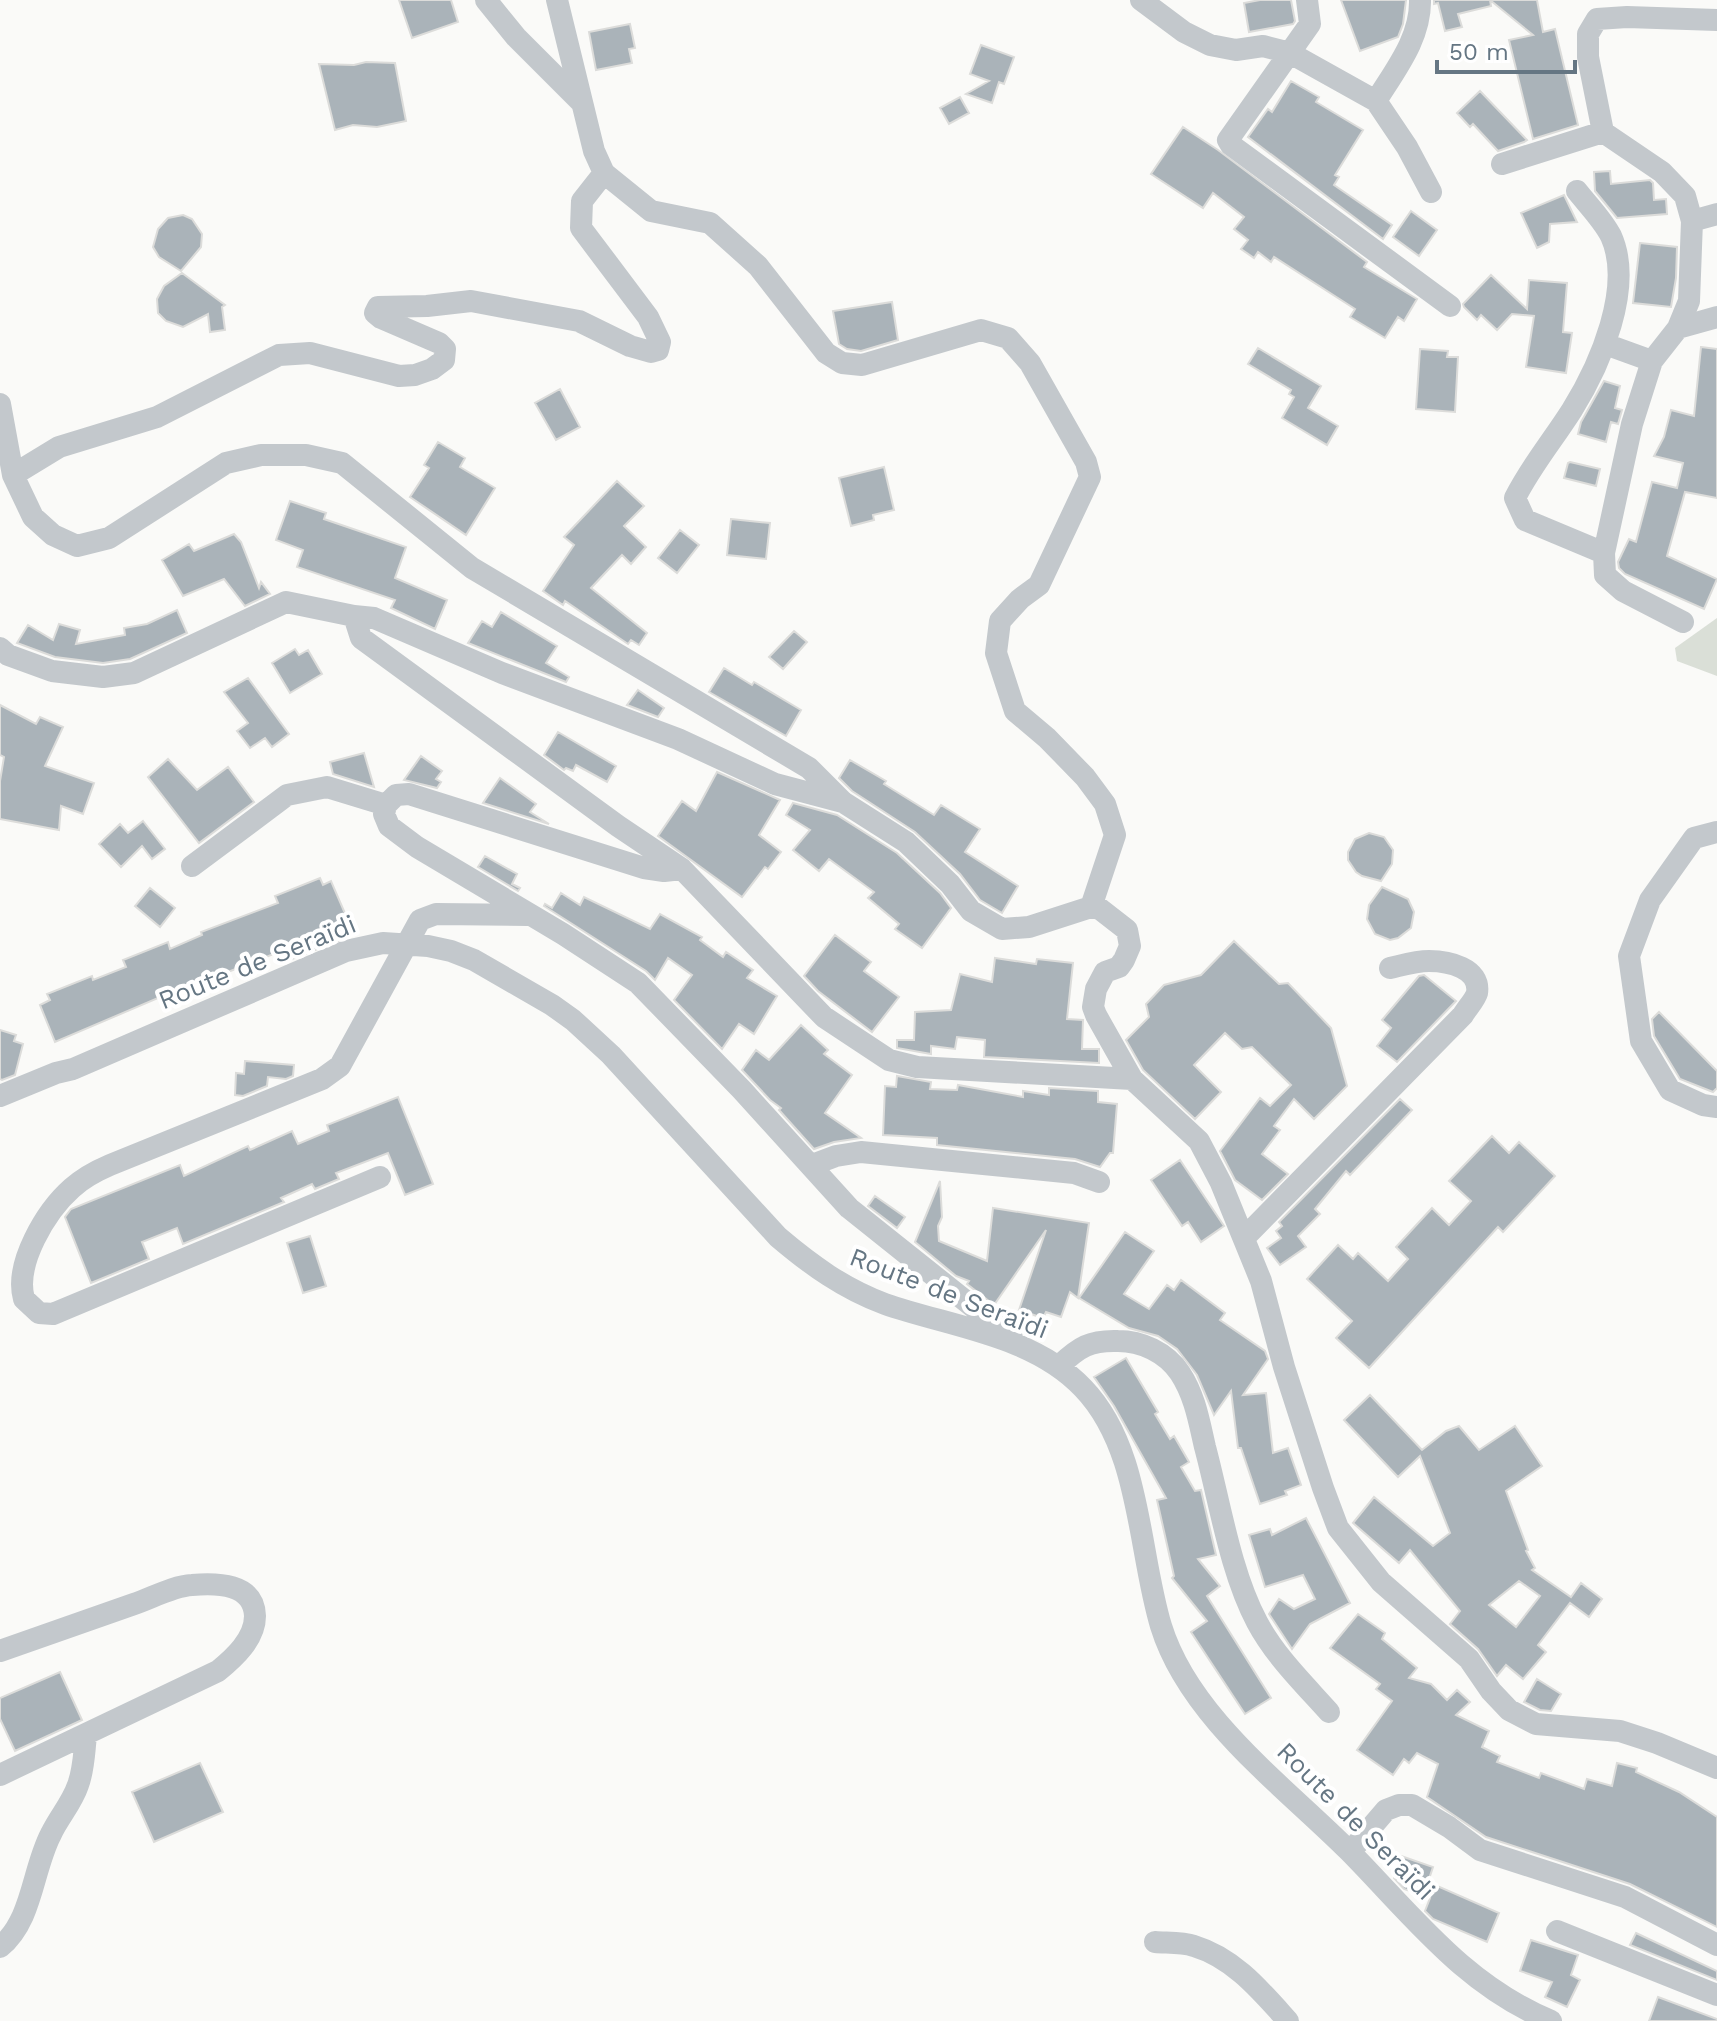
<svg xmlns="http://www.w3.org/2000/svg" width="1717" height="2021" font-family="'Work Sans',sans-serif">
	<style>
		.green { fill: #dadfd7 }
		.building { fill: #aab3b9; stroke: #dcdcda; stroke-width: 2; fill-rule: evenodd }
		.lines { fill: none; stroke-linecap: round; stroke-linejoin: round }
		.minor { stroke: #c3c8cc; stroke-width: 22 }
		.labels { text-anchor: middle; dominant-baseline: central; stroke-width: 8; stroke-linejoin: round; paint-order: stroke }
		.street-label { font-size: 26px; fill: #657683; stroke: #fff }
	</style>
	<rect width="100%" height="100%" fill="#fafaf8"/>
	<!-- green -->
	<path class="green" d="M1717,618V676L1677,661L1675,648Z"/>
	<!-- building -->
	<path class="building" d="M399,0H451L458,22L412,38Z
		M1260,0H1291L1295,21L1293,24L1249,32L1244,3Z
		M1341,0H1406L1403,24L1398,37L1360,51Z
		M1434,0H1537L1543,32L1555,29L1578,125L1533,139L1509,40L1533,35L1490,0L1491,6L1458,14L1462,27L1445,31L1438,3L1434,4Z
		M630,24L635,48L629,49L632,63L596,70L589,32Z
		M981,45L1014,57L1004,84L999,82L992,103L966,94L989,81L970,74Z
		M366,62L395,63L406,121L377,127L353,125L335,130L319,64L354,65Z
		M1291,81L1319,97L1316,102L1363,130L1335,175L1339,177L1334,185L1392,225L1383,239L1248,137L1268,109L1272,112Z
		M1480,91L1527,140L1524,142L1498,151L1473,124L1470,127L1457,113Z
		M960,97L969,113L949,124L940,108Z
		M1183,127L1218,150L1367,262L1364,267L1417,299L1404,321L1398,317L1385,338L1350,317L1355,309L1274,257L1271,262L1258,252L1254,258L1241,249L1248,240L1234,229L1244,217L1213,193L1203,208L1151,174Z
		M1610,171L1611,184L1650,180L1653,183L1654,200L1666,199L1667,214L1617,218L1595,191L1594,172Z
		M1564,195L1577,222L1550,224L1549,242L1537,248L1521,213Z
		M1411,211L1437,230L1419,256L1393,237Z
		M183,215L192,219L202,234L201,247L181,271L159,257L153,247L158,229L168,218Z
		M1640,243L1677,247L1676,278L1671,307L1633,303Z
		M182,273L225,305L222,307L225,330L210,332L208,314L183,327L166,321L158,313L157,299L164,286Z
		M1491,275L1527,309L1529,280L1567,283L1563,332L1572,333L1566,373L1526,367L1534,316L1512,314L1497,330L1481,315L1477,320L1464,307L1463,304Z
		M892,302L898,340L861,351L847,349L839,344L833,311Z
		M1701,347L1717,349V498L1685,492L1667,556L1717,579L1704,609L1625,574L1619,568L1618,562L1629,539L1636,542L1652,482L1677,488L1683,463L1654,456L1664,437L1671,410L1694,416Z
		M1258,348L1321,386L1308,408L1338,426L1327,445L1282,418L1294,397L1289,394L1291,390L1248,364Z
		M1420,349L1448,351L1447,357H1458L1455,412L1416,409Z
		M1604,381L1620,386L1615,408L1622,410L1618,424L1611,422L1606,442L1578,434L1581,422Z
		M560,389L580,427L556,440L535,403Z
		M438,442L465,458L460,467L495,488L466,535L410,497L429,468L424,465Z
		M1570,462L1600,469L1596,486L1564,478L1568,463Z
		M884,467L894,510L873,515L874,520L851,526L839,478Z
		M617,481L644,506L624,526L646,547L631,564L622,555L591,588L647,633L639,645L631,640L628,644L565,601L563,605L543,591L574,545L564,537Z
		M290,501L326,513L324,519L406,547L395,578L447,600L435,629L391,608L395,600L297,567L303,550L276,540Z
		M731,519L770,523L766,559L727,555Z
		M680,530L699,545L677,573L658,558Z
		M234,534L241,542L259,588L261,582L270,594L245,606L224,579L183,596L162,560L189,544L194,551Z
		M177,610L187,633L130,659L103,663L55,657L17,643L28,625L53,640L59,624L80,630L76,644L125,635L124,628L147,624Z
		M501,612L557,646L546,663L569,677L566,682L468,643L482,621L492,627Z
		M794,631L807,642L783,669L769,657Z
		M295,649L299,655L308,650L322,674L290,693L272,663Z
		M724,668L752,685L754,682L801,710L786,736L709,692Z
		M248,678L289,734L272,747L265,738L250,748L237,731L248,723L224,692Z
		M638,690L664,708L658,717L627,705Z
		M0,705L36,724L40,717L63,727L45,766L94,783L83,814L61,806L59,830L0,819V781L4,757L0,755Z
		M558,732L616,766L607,782L576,765L573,771L566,768L564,770L544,755Z
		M364,753L374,787L333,774L330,762Z
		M421,756L442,771L436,779L441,782L437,788L404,780Z
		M168,759L197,790L228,767L254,802L199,843L148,777Z
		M850,760L886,781L884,784L934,815L941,805L980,829L965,852L1018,886L1002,913L980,900L960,874L915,832L852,791L839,778Z
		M717,772L780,800L759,835L781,852L768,869L765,867L742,897L658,836L682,801L696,811Z
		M500,778L536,804L530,812L549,824L483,803Z
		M793,803L837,815L897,853L940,893L951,908L922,948L895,929L899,924L868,898L874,892L829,859L819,871L793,850L810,830L786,815Z
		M143,821L165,849L152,859L142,846L121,867L99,844L120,824L128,833Z
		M1369,833L1384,837L1393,850L1392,864L1381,881L1362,876L1356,872L1348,860V852L1355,839Z
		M485,856L517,874L512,884L520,888L518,891L478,867Z
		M320,878L323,885L331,881L347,918L343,920L351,936L287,961L281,951L208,980L207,977L55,1042L40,1005L50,1000L47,994L92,976L93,980L126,967L123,960L168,942L170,949L202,935L201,932L278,903L275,896Z
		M1382,887L1408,899L1414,912L1411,928L1398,938L1390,940L1375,934L1367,919L1369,905Z
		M150,888L175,908L160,927L135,906Z
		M561,893L580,905L584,897L650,929L660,914L702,937L700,940L723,957L726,952L753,970L747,978L777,996L754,1034L739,1024L722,1049L674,1000L692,975L668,958L655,980L646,971L544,906L545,904L552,908Z
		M835,935L871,962L864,971L899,997L872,1032L818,991L804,976Z
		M1234,941L1279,984L1288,983L1331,1028L1347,1086L1314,1119L1294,1099L1274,1126L1280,1130L1262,1154L1288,1174L1262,1200L1235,1180L1220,1151L1260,1098L1270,1106L1291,1085L1252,1047L1242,1049L1225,1033L1194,1065L1221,1092L1195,1119L1143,1070L1126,1040L1149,1017L1146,1004L1164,985L1201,975Z
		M995,958L1036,964L1037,959L1073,963L1067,1019L1083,1020L1082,1049H1099V1063L984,1057L985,1040L957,1037L955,1049L931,1046V1054L897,1048V1040H914L915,1012L951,1010L960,974L992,982Z
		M1424,975L1456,1001L1397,1062L1377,1046L1391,1028L1382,1020L1419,976Z
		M1659,1012L1717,1071V1088L1713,1092L1680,1079L1654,1036L1652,1019Z
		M801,1025L828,1050L824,1054L852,1075L825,1113L861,1138L834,1142L814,1149L779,1110L781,1108L770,1100L742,1070L756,1050L769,1060Z
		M0,1030L16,1035L14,1041L23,1044L15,1075L2,1080L0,1079Z
		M245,1061L294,1065L293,1076L286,1079L268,1077L267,1086L243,1096L235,1095L236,1073L244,1074Z
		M897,1076L931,1082L930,1089L957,1090L958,1085L1023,1097V1091L1049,1095V1088L1098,1091V1102L1117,1104L1113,1153H1110L1100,1167L1075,1159L937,1145V1138L883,1135L885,1086L896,1087Z
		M398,1097L433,1184L405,1195L388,1153L336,1173L339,1179L315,1189L312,1184L281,1198L284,1202L183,1244L177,1228L142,1242L149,1259L91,1283L65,1217L71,1209L180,1165L184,1176L248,1146L250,1150L292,1131L298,1144L329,1131L327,1125Z
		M1400,1099L1412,1110L1350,1175L1346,1171L1315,1209L1320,1214L1298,1236L1306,1247L1280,1265L1267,1248L1281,1238L1276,1231L1282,1226L1279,1222Z
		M1492,1136L1509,1153L1519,1142L1555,1176L1503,1232L1498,1227L1369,1368L1336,1338L1352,1321L1307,1279L1338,1245L1353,1259L1358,1253L1388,1281L1408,1259L1396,1247L1432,1208L1449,1225L1471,1201L1449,1181Z
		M1180,1160L1224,1226L1201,1242L1188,1222L1182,1226L1151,1180Z
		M940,1181L942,1217L938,1226L939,1241L987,1261L993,1208L1089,1223L1078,1298L1070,1292L1061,1317L1046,1312L1043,1318L1019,1310L1046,1230L994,1305L967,1284L969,1281L956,1276L915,1242Z
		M875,1196L905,1217L897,1228L868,1206Z
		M1125,1232L1154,1251L1124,1294L1149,1309L1167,1285L1174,1290L1181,1280L1225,1313L1220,1320L1265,1351L1268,1359L1243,1395L1266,1393L1273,1453L1288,1448L1301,1485L1285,1491L1287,1495L1260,1504L1241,1448H1238L1231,1391L1214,1415L1197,1375L1177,1349L1158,1336L1129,1328L1079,1298Z
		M310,1236L326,1286L303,1293L287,1243Z
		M1126,1358L1158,1412L1155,1414L1170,1439L1174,1436L1189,1462L1181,1467L1195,1491L1201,1490L1216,1555L1198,1559L1220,1586L1207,1596L1271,1698L1245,1714L1191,1632L1207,1621L1172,1578L1174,1576L1157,1500L1166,1498L1114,1406L1094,1377Z
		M1370,1395L1422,1450L1446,1431L1459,1426L1479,1450L1515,1426L1542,1466L1506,1491L1528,1550L1526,1551L1535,1568L1532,1570L1571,1597L1581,1583L1602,1599L1589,1617L1570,1603L1538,1645L1546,1652L1523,1679L1506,1665L1497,1676L1478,1649L1450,1624L1460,1611L1410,1550L1399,1563L1353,1523L1374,1497L1433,1546L1450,1533L1420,1456L1398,1477L1344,1420ZM1519,1581L1540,1596L1516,1627L1489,1605Z
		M1306,1518L1350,1603L1310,1624L1292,1649L1269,1614L1279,1599L1294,1609L1315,1599L1303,1575L1265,1587L1249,1535L1270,1529L1272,1535Z
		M1358,1614L1385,1633L1382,1639L1417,1668L1409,1678L1431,1684L1447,1700L1457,1690L1470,1702L1456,1715L1489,1731L1482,1747L1500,1756L1497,1762L1539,1778L1541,1773L1584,1789L1587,1779L1612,1786L1617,1763L1637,1768L1636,1772L1679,1792L1717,1817V1927L1630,1884L1486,1837L1427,1797L1438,1764L1417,1753L1409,1763L1404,1759L1393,1775L1357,1750L1392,1701L1376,1689L1380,1684L1330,1648Z
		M60,1672L82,1720L15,1751L0,1719V1698Z
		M1537,1679L1561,1694L1551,1711L1540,1710L1524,1702Z
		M200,1763L223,1812L154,1842L132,1792Z
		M1401,1856L1433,1867L1428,1882L1499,1913L1487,1942L1433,1919L1425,1911L1430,1898L1404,1889L1394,1878Z
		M1636,1933L1717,1971V1980L1630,1945Z
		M1531,1940L1578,1955L1571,1975L1580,1980L1567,2007L1545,1997L1552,1982L1520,1971Z
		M1658,1997L1717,2019V2021H1649Z"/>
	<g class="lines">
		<!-- minor -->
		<path class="minor" d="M486,0L516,37L581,102
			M557,0L594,151L604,173L651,211L710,223L758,266L826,353L842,363L862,365L981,330L1008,338L1030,363L1086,462L1090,477L1039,585L1020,599L1000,621L996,653L1015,711L1047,738L1085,777L1105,804L1115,835L1091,907
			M1141,0L1184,32L1210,45L1236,50L1263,46L1290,53L1376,101L1407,147L1431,192
			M1307,0L1310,24L1228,140L1231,145L1450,306
			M1376,101C1395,70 1421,38 1420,0
			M1502,164L1603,132
			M1577,191C1588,205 1603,220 1611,236C1634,287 1600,365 1572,410C1553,440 1531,466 1515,498L1525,520L1604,553L1605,575L1623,591L1683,622
			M1692,221L1717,214
			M1678,328L1717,317
			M1605,344L1652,361L1678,328L1689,301L1692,221L1685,196L1662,172L1603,132L1588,57V34L1597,19L1627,17L1717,20
			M0,404L13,475L33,517L53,535L77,546L109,538L226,463L261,455H306L342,463L472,568L809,768L843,802L906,842L950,884L971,911L1002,929L1029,927L1091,907L1100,909L1127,930L1130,946L1124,960L1119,967L1105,972L1096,989L1093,1007L1096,1015L1132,1079L1199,1141L1221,1183L1261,1281L1284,1367L1323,1488L1338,1528L1381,1582L1469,1659L1491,1691L1509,1710L1536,1724L1620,1731L1657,1743L1717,1768
			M13,475L59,447L157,417L279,355L310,353L399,376L415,375L432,369L444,360L445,349L439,343L381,318L375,313L378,307L427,306L471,301L579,321L630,346L651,352L658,350L660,342L648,317L581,228L582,201L604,173
			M1604,553L1632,424L1652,361
			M354,616L374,618L502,673L678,739L775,784L843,802
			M0,648L8,655L52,671L103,677L134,673L286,602L354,616L361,638L618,826L682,869L824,1017L889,1060L917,1067L1132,1079
			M386,805L384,814L389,826L417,847L563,934L638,983L742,1090L849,1208L1012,1338
			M1717,832L1694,838L1650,900L1629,956L1641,1041L1670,1090L1703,1105L1717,1107
			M192,866L287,795L327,787L386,805L396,795L409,794L644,868L664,871L682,869
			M0,1096L56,1073L73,1069L346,951L383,943L428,946L451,951L474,960L552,1005L573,1020L611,1055L778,1237C811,1265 844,1289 885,1304C951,1327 1033,1335 1083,1388C1141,1448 1138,1550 1161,1626C1189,1717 1284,1786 1349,1851C1413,1916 1464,1985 1551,2021
			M812,1165L836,1156L861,1152L1074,1173L1099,1182
			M380,1177L53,1314L39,1313L24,1299C14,1264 46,1211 72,1188C83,1178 96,1171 110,1165L322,1079L340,1066L420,920L436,914L528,915
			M1244,1238L1463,1015C1467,1008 1475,1000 1477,993C1481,968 1448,961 1429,961C1416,961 1403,965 1390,968
			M1059,1366C1079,1347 1090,1340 1118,1341C1141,1341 1166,1352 1180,1373C1195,1396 1199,1421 1205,1447C1220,1503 1230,1571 1257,1622C1275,1656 1304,1684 1329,1712
			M0,1651C45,1635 89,1620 134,1604C152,1598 173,1586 192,1585C217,1583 254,1583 255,1616C255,1639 234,1658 218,1671L0,1775
			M1350,1852L1386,1810L1399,1805H1412L1449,1827L1480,1850L1625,1897L1717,1945
			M1557,1931L1717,1995
			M1155,1942C1167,1943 1182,1942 1194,1946C1234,1958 1261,1991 1288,2021
			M0,1947C33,1920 32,1870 51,1834C59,1817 72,1803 78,1785C84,1769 84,1752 86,1736"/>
	</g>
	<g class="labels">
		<!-- street labels -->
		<g class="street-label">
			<text transform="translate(257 962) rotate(-22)">Route de Seraïdi</text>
			<text transform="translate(949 1293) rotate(21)">Route de Seraïdi</text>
			<text transform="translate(1356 1821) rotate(45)">Route de Seraïdi</text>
		</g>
	</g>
	<!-- scale -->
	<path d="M1437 60v12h138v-12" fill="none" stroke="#657683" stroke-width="4"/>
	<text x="1449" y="60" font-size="24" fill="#657683" stroke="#ffffff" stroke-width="6" paint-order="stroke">50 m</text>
</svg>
